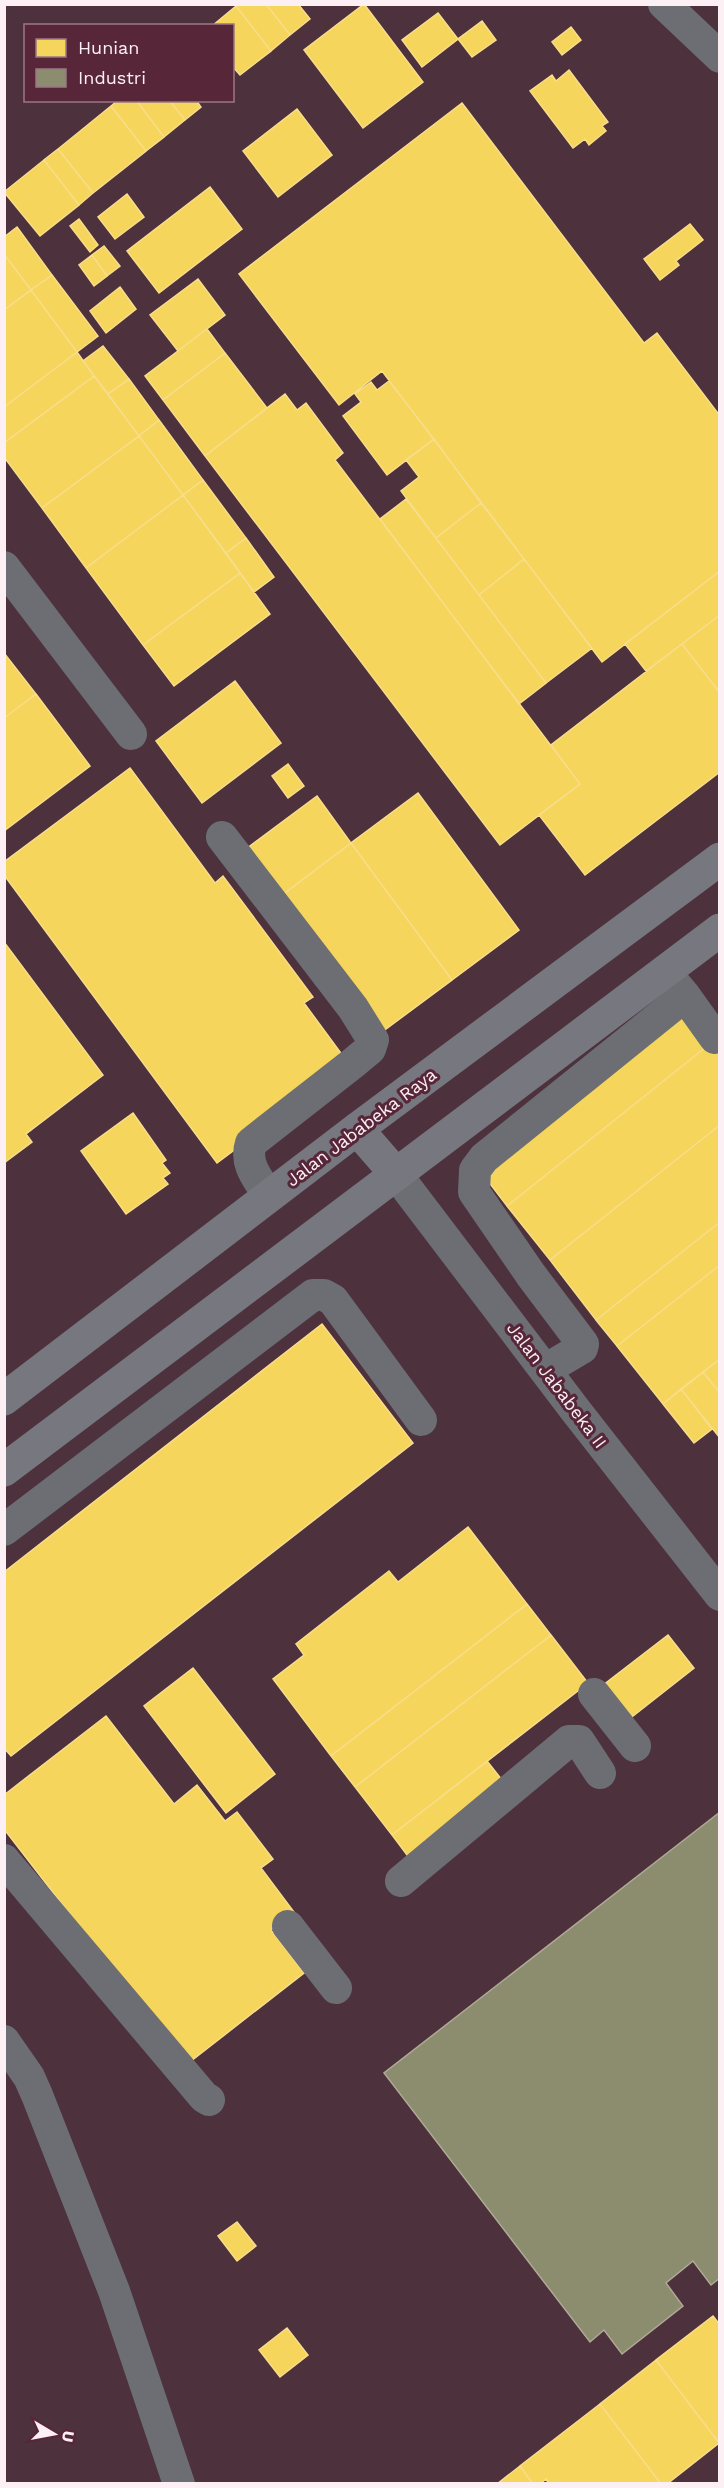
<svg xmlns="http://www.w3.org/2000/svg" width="724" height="2488" font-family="'Work Sans',sans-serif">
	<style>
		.homes { fill: #f6d55c; stroke: #f8dd8a; stroke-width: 1.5 }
		.industry { fill: #8c8c6e; stroke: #aeaa96; stroke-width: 1.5 }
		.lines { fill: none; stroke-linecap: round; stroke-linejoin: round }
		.minor { stroke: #6c6e74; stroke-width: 32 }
		.major { stroke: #76777f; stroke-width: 33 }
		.labels { text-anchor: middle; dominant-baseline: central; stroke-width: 6; stroke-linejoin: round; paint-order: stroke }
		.street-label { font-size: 18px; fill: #fdf0f4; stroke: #582639 }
	</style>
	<rect width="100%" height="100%" fill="#4d313c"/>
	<!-- homes -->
	<path class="homes" d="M238,4H266L290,35L271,51L236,6Z
		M266,4H298L310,19L290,35Z
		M364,4L423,82L363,128L304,50Z
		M236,6L271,51L240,75L232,66V26H212Z
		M438,13L458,39L422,67L402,40Z
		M482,21L496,40L472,57L458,39Z
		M571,27L581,40L562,55L552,42Z
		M569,70L608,122L602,126L606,131L589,145L585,139L573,148L530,91L552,75L556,81Z
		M118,100H136L164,137L146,151L111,106Z
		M136,100H169L185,120L164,137Z
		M169,100H196L201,107L185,120Z
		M462,103L644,343L657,333L720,416V571L602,662L382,371L339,405L239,274Z
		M111,106L146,151L93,193L58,149Z
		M297,109L332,155L278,197L243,151Z
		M58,149L93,193L79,205L44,160Z
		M44,160L79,205L40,236L4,192Z
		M210,187L242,229L159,293L127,251Z
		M127,194L144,217L115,239L98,217Z
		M79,219L98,245L90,252L70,226Z
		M690,224L703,240L676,261L679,265L660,280L644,259Z
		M17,227L52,275L31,290L4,254V237Z
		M104,246L120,266L107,276L92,255Z
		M4,254L31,290L4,310Z
		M92,255L107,276L94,286L79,265Z
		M52,275L98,336L77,352L31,290Z
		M198,279L225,315L178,351L150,315Z
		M120,287L136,309L106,333L90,311Z
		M31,290L77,352L4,407V310Z
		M207,329L225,353L163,400L145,376Z
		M103,346L129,379L108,394L83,361Z
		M77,352L94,376L4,443V407Z
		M225,353L267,408L205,456L163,400Z
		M94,376L139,436L42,508L4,457V443Z
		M129,379L159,420L139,436L108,394Z
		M389,381L434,439L387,475L343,416L361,402L355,394L371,382L377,390Z
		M285,394L297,410L306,403L343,453L335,460L580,784L500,845L205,456Z
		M159,420L203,480L183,495L139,436Z
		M139,436L183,495L86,568L42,508Z
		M434,439L481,503L436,538L401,491L419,477L406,460Z
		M203,480L246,538L226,553L183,495Z
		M183,495L240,573L143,645L86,568Z
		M406,499L546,683L519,704L380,519Z
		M481,503L524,559L479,595L436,538Z
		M246,538L274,577L254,592L226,553Z
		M524,559L592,648L546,683L479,595Z
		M720,571V615L646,671L625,644Z
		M240,573L270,614L174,686L143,645Z
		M720,615V693L682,644Z
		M682,644L720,693V772L585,875L539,815L580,784L551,745Z
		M4,653L36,694L4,718Z
		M235,681L281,743L202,803L156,741Z
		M36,694L90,766L4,831V718Z
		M288,764L304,786L288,798L272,776Z
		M130,768L215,883L223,876L313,997L304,1003L349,1064L217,1163L4,875V862Z
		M418,793L519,930L452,980L351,843Z
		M317,796L351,843L277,899L242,852Z
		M351,843L452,980L378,1035L277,899Z
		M4,942L103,1075L26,1134L32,1142L4,1163Z
		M685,1010L711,1043L507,1206L481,1172Z
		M711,1043L720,1054V1125L550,1260L507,1206Z
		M133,1113L166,1160L162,1163L170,1173L163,1178L168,1184L126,1214L81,1151Z
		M720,1125V1222L596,1320L550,1260Z
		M720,1222V1265L617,1346L596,1320Z
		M720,1265V1359L663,1404L617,1346Z
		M322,1324L413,1443L11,1756L4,1748V1572Z
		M720,1359V1393L703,1372Z
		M703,1372L720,1393V1438L681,1389Z
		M681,1389L712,1429L694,1443L663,1404Z
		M468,1527L527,1604L331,1756L273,1679L304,1655L296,1644L389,1571L398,1582Z
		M527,1604L551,1635L355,1787L331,1756Z
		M551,1635L588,1683L392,1835L355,1787Z
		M668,1635L694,1668L628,1720L602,1686Z
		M193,1668L275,1774L226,1813L144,1706Z
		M106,1716L174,1804L197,1785L225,1821L237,1812L273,1859L261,1868L294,1912L271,1930L304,1973L186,2065L4,1829V1795Z
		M487,1761L506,1785L410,1859L392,1835Z
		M237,2222L256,2246L237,2261L218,2236Z
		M713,2316L720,2325L719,2443L656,2360Z
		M287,2328L308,2355L280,2377L259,2350Z
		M656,2360L719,2443L667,2484H661L600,2404Z
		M600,2404L661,2484H549L546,2479L540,2484H533L520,2466Z
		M520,2466L533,2484H497Z"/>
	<!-- industry -->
	<path class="industry" d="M720,1812V2278L711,2285L693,2261L666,2283L683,2306L622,2354L604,2330L590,2342L384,2073Z"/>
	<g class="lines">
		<!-- minor -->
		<path class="minor" d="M664,4L720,57
			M4,567L131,734
			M222,837L353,1008L373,1040L370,1049L352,1064L251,1143C244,1164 258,1179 269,1196
			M685,996L715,1038
			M396,1174L576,1411L720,1595
			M545,1370L582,1348L583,1344L531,1275L474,1192L475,1170L484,1158L685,996L665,972
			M4,1530L313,1295H324L333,1300L421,1420
			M594,1694L635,1746
			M4,1860L204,2097L209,2100
			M401,1881L569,1741H579L600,1773
			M288,1926L336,1988
			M4,2041L29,2077L37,2095L114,2291L179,2484"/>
		<!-- major -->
		<path class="major" d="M357,1129L396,1174
			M4,1399L357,1129L720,859
			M4,1470L720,930"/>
	</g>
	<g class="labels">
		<!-- street labels -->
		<g class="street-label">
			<text transform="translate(361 1127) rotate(-37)">Jalan Jababeka Raya</text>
			<text transform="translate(557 1385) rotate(53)">Jalan Jababeka II</text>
		</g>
	</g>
	<!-- border -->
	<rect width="724" height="2488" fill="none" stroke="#fdf0f4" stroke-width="12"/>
	<!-- legend -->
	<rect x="24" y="24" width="210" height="78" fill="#582639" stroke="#9a7784" stroke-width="1.5"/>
	<rect x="36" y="39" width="30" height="18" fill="#f6d55c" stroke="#9a7784" stroke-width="1.5"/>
	<text x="78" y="54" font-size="18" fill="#fdf0f4">Hunian</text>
	<rect x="36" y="69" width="30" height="18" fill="#8c8c6e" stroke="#9a7784" stroke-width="1.5"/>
	<text x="78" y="84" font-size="18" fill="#fdf0f4">Industri</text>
	<!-- north arrow -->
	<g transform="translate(54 2434) rotate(100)" stroke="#582639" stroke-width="4.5" paint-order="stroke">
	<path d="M0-4.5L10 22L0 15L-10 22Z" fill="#fdf0f4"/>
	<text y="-9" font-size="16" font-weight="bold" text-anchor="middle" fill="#fdf0f4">U</text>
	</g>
</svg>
